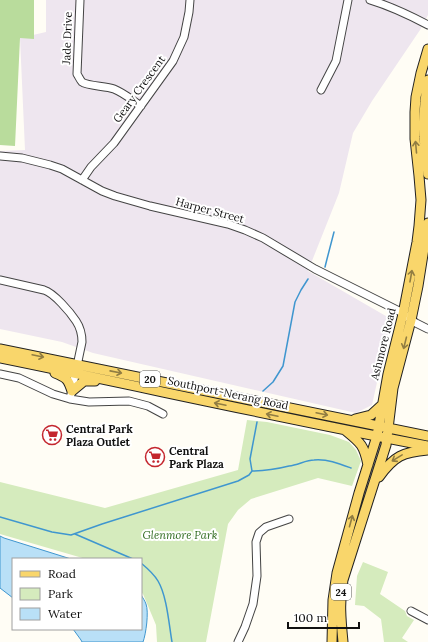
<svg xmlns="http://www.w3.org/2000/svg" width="428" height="642" font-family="Lora,serif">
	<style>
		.industrial { fill: #eee6ef }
		.green { fill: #d5ebbd }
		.forest { fill: #b9dc9c }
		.water { fill: #b9e0f7; stroke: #3f96cf }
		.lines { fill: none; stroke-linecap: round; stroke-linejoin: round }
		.stream { stroke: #3f96cf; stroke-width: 1.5 }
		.minor-casing { stroke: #444; stroke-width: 9 }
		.major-casing { stroke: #222; stroke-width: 11 }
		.minor { stroke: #fff; stroke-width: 7 }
		.major { stroke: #f9d66b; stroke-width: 9 }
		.oneway { stroke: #917d42 }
		.labels { text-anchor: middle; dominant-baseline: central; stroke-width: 4; stroke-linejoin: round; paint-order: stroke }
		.shield { fill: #fff; stroke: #585858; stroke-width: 1 }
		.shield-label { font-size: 10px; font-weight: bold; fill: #111 }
		.street-label { font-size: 11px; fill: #111; stroke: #fff }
		.poi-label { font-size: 11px; font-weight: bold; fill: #111; stroke: #fff; text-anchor: start }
		.park-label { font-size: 11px; font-style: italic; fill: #2f6b1f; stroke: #fff }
	</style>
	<rect width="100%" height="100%" fill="#fffdf5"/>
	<!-- industrial -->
	<path class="industrial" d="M46,0H428V15L420,30L372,101L353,133L339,193L308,271L391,319L372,405L356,413L93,353L62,342L0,329V151L25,150L20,38L46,32Z"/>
	<!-- green -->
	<path class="green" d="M247,420L267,422L330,435L349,442L356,450L361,461L352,486L318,478L251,499L238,510L228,524L206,642H157L156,625L143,594L141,592V559H86L0,534V482L105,508L238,470Z
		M363,562L388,572L380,594L405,611L407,616L414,620L402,638L408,642H384L381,619L364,606L355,605L357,576Z"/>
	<!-- forest -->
	<path class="forest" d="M0,0H34V39L20,38L15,146L0,145Z"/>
	<!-- water -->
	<path class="water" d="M0,536L4,538L71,559H13V598L0,588Z
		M141,595C143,598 145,601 146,604C149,612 146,634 143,642H82L81,640L73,629H141Z"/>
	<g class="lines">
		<!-- stream -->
		<path class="stream" d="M325,267L327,259L334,232
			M263,391L273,382L283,366L295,302L301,290L308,279
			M252,471C264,471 277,469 289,466C298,465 306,460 314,460C328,459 338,463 351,468
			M0,517L52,532L71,535L102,524L238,481L249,475L252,471L250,459L257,422
			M75,534L133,559
			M141,563C147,568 154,574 158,581C167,596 169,625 172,642"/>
		<!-- minor casing -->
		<g class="minor-casing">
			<path id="minor" d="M80,0L77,74C79,77 80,80 82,82C87,86 106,86 114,89C124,93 132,100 141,106
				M370,0C390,6 409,15 428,25
				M321,90L336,61L348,0
				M0,156L22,158L50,165L62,169L102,191L115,196L150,206L228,224L245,230L263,238L315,269L399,311L416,323L428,329
				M82,180L91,167L114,143L173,61L184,37L189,12L190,0
				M0,280L44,290C54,293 70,312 76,321C80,327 82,335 82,342L70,399
				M0,374L19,378L53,394L70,399L89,402L129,401L148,406L163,414
				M411,611L428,620
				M238,642L245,627L253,604L257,576L256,542L259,533L266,527L289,519"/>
		</g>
		<!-- major casing -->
		<g class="major-casing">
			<path id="major" d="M428,80C422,112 423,143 428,174
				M0,349L428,436
				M0,358C143,387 285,419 428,446
				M55,373C67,378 68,379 72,391L84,381H95
				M355,419L371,415L383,404
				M345,430C361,443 364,445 368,465
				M379,477C394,456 403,452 428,450
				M332,642L333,600L337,573L359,493L377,436L388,374L403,314L417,242L419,226L421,200L419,176L415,139V112L416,97L421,73L428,49
				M343,642C341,621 339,601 343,580L386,445L393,388L411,320L418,286L428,223"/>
		</g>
		<!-- minor -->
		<use href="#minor" class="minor"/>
		<!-- major -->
		<use href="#major" class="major"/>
	</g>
	<!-- one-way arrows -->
	<defs><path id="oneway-shaft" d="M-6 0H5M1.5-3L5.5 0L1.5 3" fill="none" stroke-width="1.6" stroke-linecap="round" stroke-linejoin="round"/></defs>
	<g class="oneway">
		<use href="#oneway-shaft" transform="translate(416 147) rotate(-95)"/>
		<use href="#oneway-shaft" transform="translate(411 276) rotate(-80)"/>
		<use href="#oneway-shaft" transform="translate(405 343) rotate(104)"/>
		<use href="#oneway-shaft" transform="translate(38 356) rotate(12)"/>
		<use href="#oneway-shaft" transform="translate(116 372) rotate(11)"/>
		<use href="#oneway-shaft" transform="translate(220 404) rotate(-168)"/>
		<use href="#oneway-shaft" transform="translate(322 414) rotate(12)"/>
		<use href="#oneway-shaft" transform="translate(272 415) rotate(-168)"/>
		<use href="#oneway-shaft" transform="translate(397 458) rotate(149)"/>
		<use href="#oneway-shaft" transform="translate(351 521) rotate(-75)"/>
	</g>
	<!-- icons -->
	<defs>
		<g id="supermarket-ring" transform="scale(1)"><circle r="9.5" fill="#fff" stroke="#c4262e" stroke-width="1.5"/><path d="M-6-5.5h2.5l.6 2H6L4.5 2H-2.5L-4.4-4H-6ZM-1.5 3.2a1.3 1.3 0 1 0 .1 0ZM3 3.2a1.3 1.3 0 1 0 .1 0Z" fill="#c4262e"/></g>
	</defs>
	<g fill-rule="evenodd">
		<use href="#supermarket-ring" x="52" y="435"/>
		<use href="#supermarket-ring" x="155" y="457"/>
	</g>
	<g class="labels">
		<!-- shield labels -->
		<g class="shield">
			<rect x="140" y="371" width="20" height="16" rx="3"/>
			<rect x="331" y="584" width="20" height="16" rx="3"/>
		</g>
		<g class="shield-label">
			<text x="150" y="379">20</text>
			<text x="341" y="592">24</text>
		</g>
		<!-- street labels -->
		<g class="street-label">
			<text transform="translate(67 38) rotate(-88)">Jade Drive</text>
			<text transform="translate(139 89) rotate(-54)">Geary Crescent</text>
			<text transform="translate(210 210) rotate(15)">Harper Street</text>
			<text transform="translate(383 344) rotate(-76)">Ashmore Road</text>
			<text transform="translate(228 393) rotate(12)">Southport-Nerang Road</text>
		</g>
		<!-- poi labels -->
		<g class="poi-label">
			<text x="66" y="429">Central Park<tspan x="66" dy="13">Plaza Outlet</tspan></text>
			<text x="169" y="451">Central<tspan x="169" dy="13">Park Plaza</tspan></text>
		</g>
		<!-- park labels -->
		<g class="park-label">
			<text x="180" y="535">Glenmore Park</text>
		</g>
	</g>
	<!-- legend -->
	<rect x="12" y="558" width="130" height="72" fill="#ffffff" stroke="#a0a0a0"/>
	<rect x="20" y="571" width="20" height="6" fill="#f9d66b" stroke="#a0a0a0"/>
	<text x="48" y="578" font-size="12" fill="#111111">Road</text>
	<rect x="20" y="588" width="20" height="12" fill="#d5ebbd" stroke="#a0a0a0"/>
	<text x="48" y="598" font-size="12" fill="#111111">Park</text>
	<rect x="20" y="608" width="20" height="12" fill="#b9e0f7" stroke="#a0a0a0"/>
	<text x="48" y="618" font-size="12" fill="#111111">Water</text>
	<!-- scale -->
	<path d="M288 622v6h71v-6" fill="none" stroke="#111111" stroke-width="2"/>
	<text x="294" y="622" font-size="12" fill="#111111" stroke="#ffffff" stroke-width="3" paint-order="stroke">100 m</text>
</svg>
